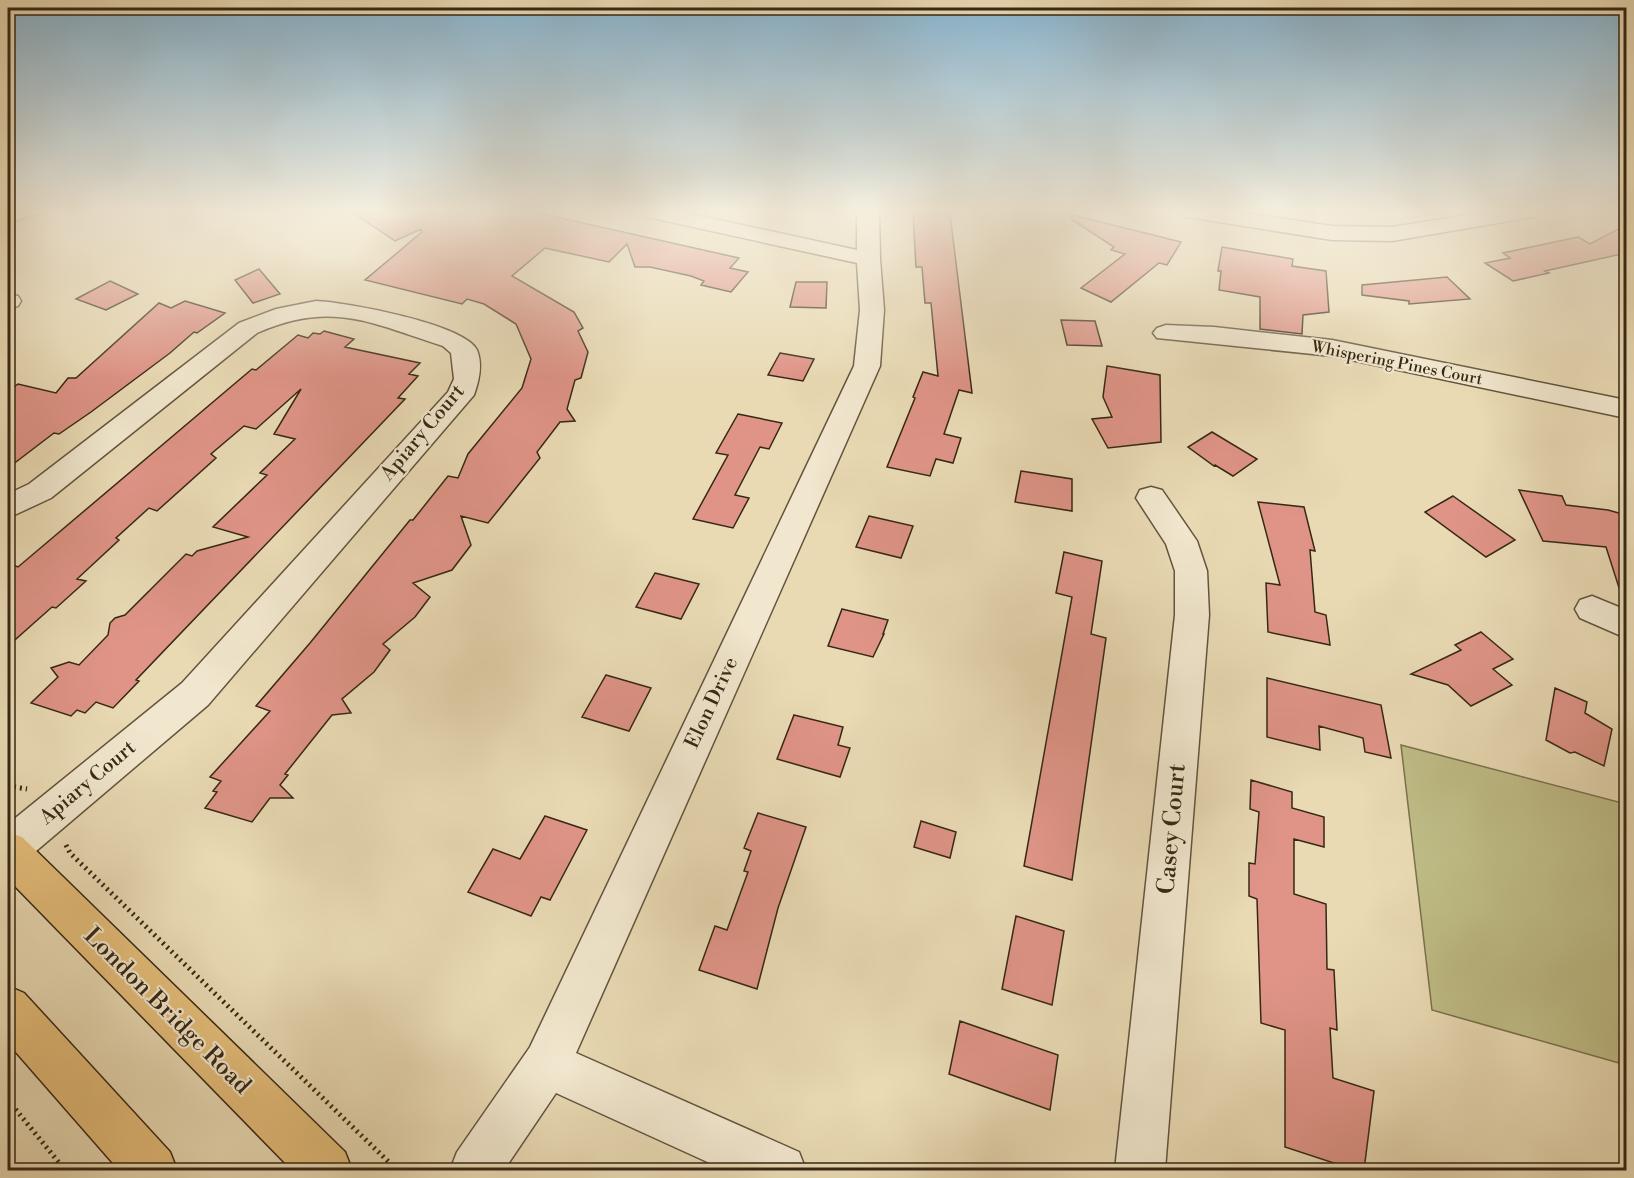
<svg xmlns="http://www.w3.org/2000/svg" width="1634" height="1178" font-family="'Libre Bodoni',serif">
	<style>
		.green { fill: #bfbd87; stroke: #7a724e; stroke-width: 1.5 }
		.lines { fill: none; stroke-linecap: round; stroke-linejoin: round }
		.stream { fill: #718073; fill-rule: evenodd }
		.building { fill: #df9487; stroke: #362815; stroke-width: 1.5 }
		.minor-casing { stroke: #63543d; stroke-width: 3 }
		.major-casing { stroke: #362815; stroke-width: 3 }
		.path { stroke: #362815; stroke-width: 5; stroke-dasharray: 2 4; stroke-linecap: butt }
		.minor { fill: #f1e7ce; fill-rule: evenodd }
		.major { fill: #e4bd7a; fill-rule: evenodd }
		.labels { text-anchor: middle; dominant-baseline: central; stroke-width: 4.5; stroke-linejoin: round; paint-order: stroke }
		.far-street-label { font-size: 16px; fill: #362815; stroke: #f1e7ce }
		.street-label { font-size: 20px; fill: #362815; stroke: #f1e7ce }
		.near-street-label { font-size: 24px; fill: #362815; stroke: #f1e7ce }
	</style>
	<rect width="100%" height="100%" fill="#e9dab4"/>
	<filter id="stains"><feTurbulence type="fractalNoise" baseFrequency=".00333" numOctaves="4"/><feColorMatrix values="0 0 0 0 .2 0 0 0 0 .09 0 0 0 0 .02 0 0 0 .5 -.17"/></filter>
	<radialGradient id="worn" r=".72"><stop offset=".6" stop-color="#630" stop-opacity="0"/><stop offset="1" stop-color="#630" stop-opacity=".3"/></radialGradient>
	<!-- green -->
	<path class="green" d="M1401,745L1626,804V1065L1432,1010Z"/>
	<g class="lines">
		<!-- stream -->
		<path class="stream" d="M40,212H49L8,226V222Z"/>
	</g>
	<!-- building -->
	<path class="building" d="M352,212H534L739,258L730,268L748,272L731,292L701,285L704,281L691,276L650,267H635L627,244L609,262L545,248L512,276L574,312L583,328L578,331L588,352L581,378L575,380L567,409L575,421L560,422L537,452L540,458L488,523L461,516L471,545L452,570L413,583L430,597L415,617L383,644L390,650L374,672L342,699L351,713L332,715L285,774L288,775L280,785L293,798H270L252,822L205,808L217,792L213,791L221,781L210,777L270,711L256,706L310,643L410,520H413L448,476L458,478L468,454L522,388L531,359L516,324L484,304L467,299L462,304L365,280L422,232L421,229L395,241Z
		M913,213L950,214L972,393L959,390L944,434L961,438L953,463L936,459L930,476L887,467L915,398L913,397L923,372L938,376L931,303H925L922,267H916Z
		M1073,215L1181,242L1167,265L1159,263L1111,302L1081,288L1125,254L1111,250L1114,247L1071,219Z
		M1626,225V253L1545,271L1549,273L1513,281L1485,263L1510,258L1503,253L1578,237L1590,244Z
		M1222,247L1293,259L1292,266L1326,271L1329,312L1303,315L1302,334L1260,329V297L1219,290L1221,271H1218Z
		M259,269L280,294L253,303L235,280Z
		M1447,277L1470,299L1409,304V301L1362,295V285Z
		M110,281L138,294L106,310L76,299Z
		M796,282H827L826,308L790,307Z
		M185,301L225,313L197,333L194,332L170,353L91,412L59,434L54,433L8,468V391L18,384L56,393L68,378H76L159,303L171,308Z
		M1061,320L1095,321L1102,346L1067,345Z
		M324,331L354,339L345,347L420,363L409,374L418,376L398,398L405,399L136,680L139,681L113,708L96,702L85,713L77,710L71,716L31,703L58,677L51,668L69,662L79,665L108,635L110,623L115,618L125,615L186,554L192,556L197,551L248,537L213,527L267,475L260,473L295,439L274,434L301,389L256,429L244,426L211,454L216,458L157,511L149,508L116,538L119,540L77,579L86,581L56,608L52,607L8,646V563L18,567L252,369L256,370L298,335L308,338L313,333L320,334Z
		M780,353L814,359L803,381L768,375Z
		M1107,366L1160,375L1161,442L1108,448L1092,419L1112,417L1103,397Z
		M738,414L782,423L769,449L760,447L735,495L749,498L733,528L693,519L728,455L716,453Z
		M1212,432L1257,459L1233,476L1215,465L1214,466L1188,447Z
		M1021,471L1072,479V511L1015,502Z
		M1519,490L1562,496L1566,505L1608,510L1626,515V593L1621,594L1606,547L1543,541Z
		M1453,496L1515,540L1486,557L1425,512Z
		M1258,502L1304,507L1315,551L1310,550L1315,612L1326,615L1330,645L1268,632L1266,583L1280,585Z
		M869,516L913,526L901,558L856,547Z
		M1064,552L1102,561L1091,634L1106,638L1072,880L1024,866L1072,597L1056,593Z
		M655,573L699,584L681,619L636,607Z
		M842,609L888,620L883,634H884L873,657L828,646Z
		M1481,632L1513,659L1493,669L1512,685L1471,706L1448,685L1411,674L1461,650L1455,645Z
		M606,675L651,688L629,731L582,717Z
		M1267,678L1381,705L1391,758L1365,752L1363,738L1319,726L1320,750L1267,737Z
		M1555,688L1587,702L1585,713L1612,729L1604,766L1575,752L1570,753L1546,740Z
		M794,715L843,727L838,745L850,748L840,777L777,759Z
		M1251,780L1292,792V808L1324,817V847L1294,839V894L1326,904L1327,969L1334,970L1337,1030L1330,1028L1333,1078L1374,1091L1364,1170H1355L1285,1147V1030L1261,1023L1257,899L1249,896V863L1255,864L1259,812L1250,809Z
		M758,813L806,827L778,908L757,989L699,970L715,926L727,930L748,872L744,871L751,851L744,848Z
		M545,816L587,830L550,900L541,897L531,916L468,892L493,849L520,859Z
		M921,821L956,832L950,858L914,847Z
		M1016,916L1064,931L1052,1005L1002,989Z
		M960,1021L1058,1055L1050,1110L949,1074Z"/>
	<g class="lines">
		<!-- minor casing -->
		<g class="minor-casing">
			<path id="minor" d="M641,212H682L857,250V212H879L880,259L884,310L880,366L576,1053L799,1152L806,1170H725L556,1093L504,1170H450L457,1152L530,1047L854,366L860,310L857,263L652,218L644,217Z
				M1183,212H1237L1332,226L1392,227L1487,212H1538L1535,217L1527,218L1392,241L1332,240L1194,218L1186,217Z
				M8,294L18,296L21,301L18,306L8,308Z
				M316,301C345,302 465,324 477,350C483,365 479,381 474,395L208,705L22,863L8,868V824L182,683L448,392L454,379L451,353L443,346C371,323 332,300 257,333L51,498L8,518V494L29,484L239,323L276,309Z
				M1166,325L1214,327L1332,340L1626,400V418L1332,356L1157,338L1153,333L1157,328Z
				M1151,487L1162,490L1197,541L1207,571L1209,615L1165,1170H1115L1175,615V571L1166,544L1136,498L1140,490Z
				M1592,596L1626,610V638L1580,618L1575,609L1580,600Z"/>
		</g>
		<!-- major casing -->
		<g class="major-casing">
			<path id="major" d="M8,832L22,837L345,1152L352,1170H292L8,879Z
				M8,986L24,993L170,1152L177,1170H119L8,1043Z"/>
		</g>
		<!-- path -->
		<path class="path" d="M8,786L27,789
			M66,845L70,853L397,1170
			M8,1100L65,1170"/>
		<!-- minor -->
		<use href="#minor" class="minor"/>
		<!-- major -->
		<use href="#major" class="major"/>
	</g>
	<!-- sky -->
	<linearGradient id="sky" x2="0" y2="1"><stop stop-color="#88b6d2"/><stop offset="0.56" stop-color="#f5eedd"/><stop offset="1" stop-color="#f5eedd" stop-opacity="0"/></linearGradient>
	<rect width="1634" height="377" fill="url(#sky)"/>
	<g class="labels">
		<!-- far-street labels -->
		<g class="far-street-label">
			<text transform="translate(1397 363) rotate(11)">Whispering Pines Court</text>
		</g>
		<!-- street labels -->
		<g class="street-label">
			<text transform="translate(423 433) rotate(-50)">Apiary Court</text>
			<text transform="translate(712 703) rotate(-65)">Elon Drive</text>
			<text transform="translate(88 783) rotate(-40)">Apiary Court</text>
		</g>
		<!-- near-street labels -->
		<g class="near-street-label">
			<text transform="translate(1172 829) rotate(-85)">Casey Court</text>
			<text transform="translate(167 1011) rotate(45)">London Bridge Road</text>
		</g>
	</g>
	<!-- margin -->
	<rect width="1634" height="1178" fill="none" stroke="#e9dab4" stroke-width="30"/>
	<rect x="9" y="9" width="1616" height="1160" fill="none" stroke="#362815" stroke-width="3"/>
	<rect x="15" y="15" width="1604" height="1148" fill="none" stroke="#362815" stroke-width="1.5"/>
	<rect width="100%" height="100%" filter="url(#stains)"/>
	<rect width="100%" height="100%" fill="url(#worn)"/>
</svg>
